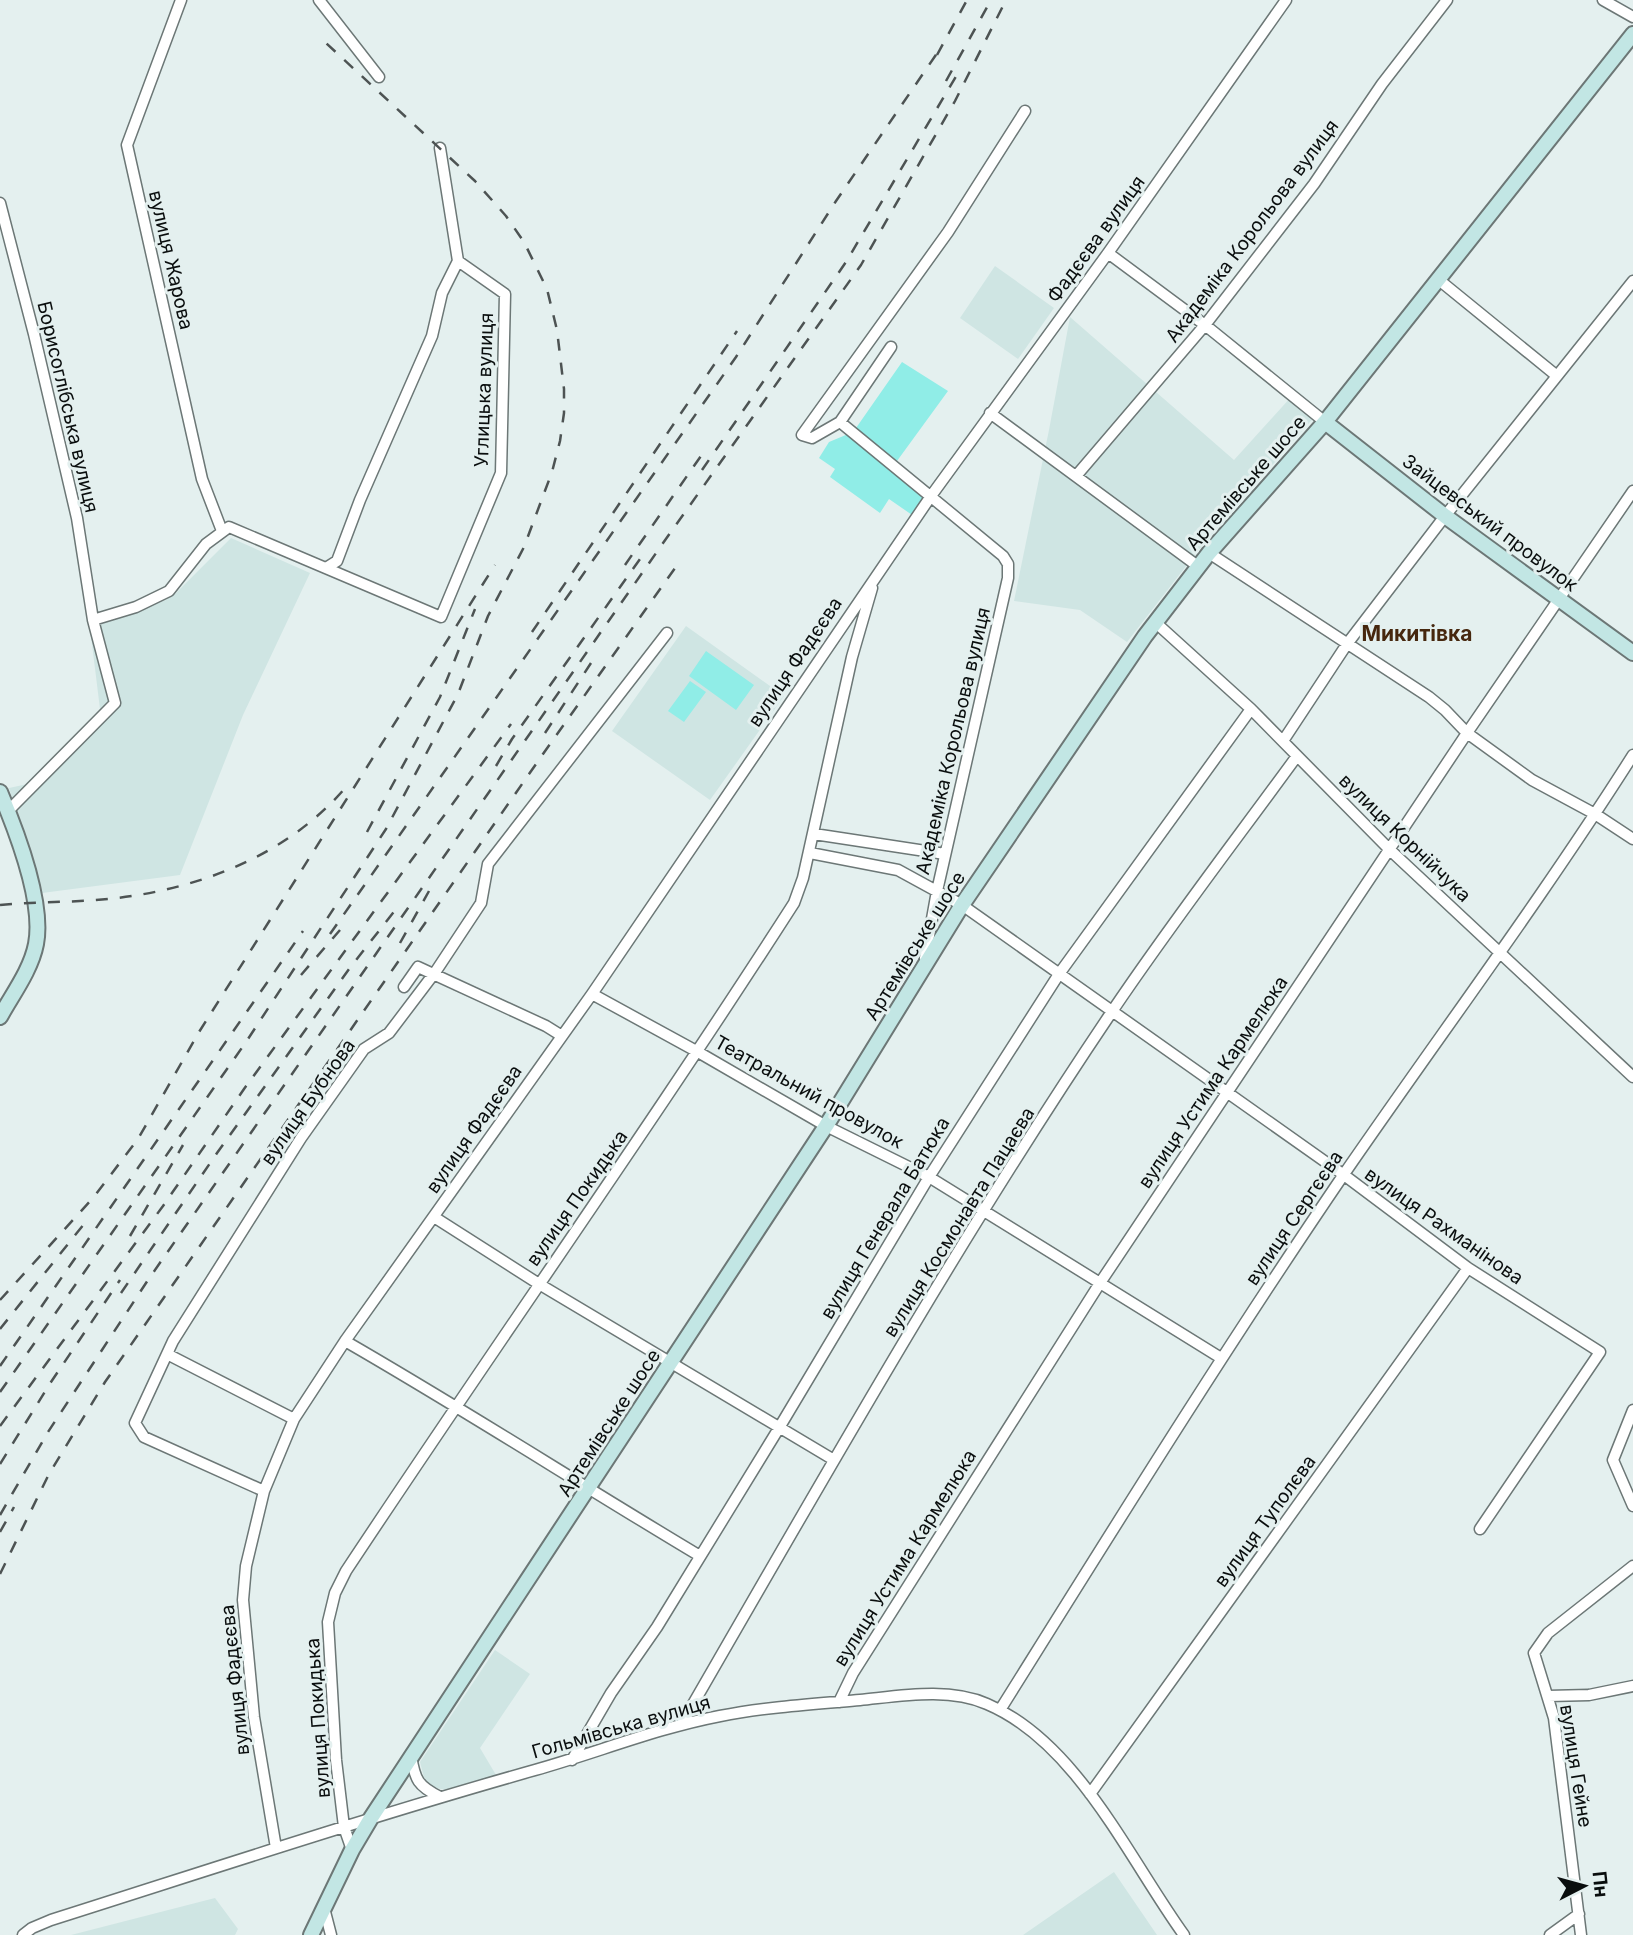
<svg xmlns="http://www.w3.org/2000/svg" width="1633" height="1935" font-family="Inter,sans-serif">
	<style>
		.built { fill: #cfe5e3 }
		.green { fill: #90ede7 }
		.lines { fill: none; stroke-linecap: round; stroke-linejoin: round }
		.street-casing { stroke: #6c7776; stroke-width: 13 }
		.secondary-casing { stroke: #6c7776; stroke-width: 18 }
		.street { stroke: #fff; stroke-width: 10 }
		.secondary { stroke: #c2e6e4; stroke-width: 14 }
		.rail { stroke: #4d5353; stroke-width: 2.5; stroke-dasharray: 12 12; stroke-linecap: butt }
		.labels { text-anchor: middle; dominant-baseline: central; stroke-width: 6; stroke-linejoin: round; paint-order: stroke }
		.street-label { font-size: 19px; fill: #0a0e0e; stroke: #e4f0ef }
		.neighbourhood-label { font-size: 21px; font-weight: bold; fill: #46270e; stroke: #e4f0ef }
	</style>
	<rect width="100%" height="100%" fill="#e4f0ef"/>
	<!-- built -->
	<path class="built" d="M995,266L1054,308L1018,359L960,318Z
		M1070,317L1234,460L1292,396L1316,415L1201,547L1127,642L1080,610L1014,601L1049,430Z
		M231,538L310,573L243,715L180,875L42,893L9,788L46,780L100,709L90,628L166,600L176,593Z
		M686,626L784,696L710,800L612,731Z
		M495,1650L530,1674L480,1748L496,1775L446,1790L436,1788L425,1781L420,1762Z
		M1114,1872L1157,1935H1023Z
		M215,1898L238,1929L235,1935H71Z"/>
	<!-- green -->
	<path class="green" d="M902,362L948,391L897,461L856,428Z
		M853,432L931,496L915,517L889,499L880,513L830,477L835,469L819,458L829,442Z
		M706,651L754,685L736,710L689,676Z
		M690,681L706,692L684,722L668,711Z"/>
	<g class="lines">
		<!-- street casing -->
		<g class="street-casing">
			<path id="street" d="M181,0L127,145L202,479L222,531
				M319,0L379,77
				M1603,0L1633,17
				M0,203L34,334L77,518L93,620L115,703L8,811
				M1108,253L1205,325L1325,422
				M1439,280L1557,376
				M990,413L1199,567
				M840,422L891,347
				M1076,476L1205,325L1314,184L1382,84L1447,0
				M1209,553L1429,697L1445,710L1467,733L1532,780L1595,814L1633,839
				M326,568L337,561L360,500L432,336L442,293L458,261
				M93,620L136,607L169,591L206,544L229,527L441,617L501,473L505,294L458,261L440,148
				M1155,622L1251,709L1390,850L1633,1077
				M1283,741L1347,644L1445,516L1633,281
				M814,834L945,854
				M810,853L898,870L962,905L1344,1175L1468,1268L1600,1352L1480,1529
				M925,958L937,891L1008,578V564L1003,556L840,422L812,438L802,435L948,232L1025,111
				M404,987L418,967L546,1026L562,1036
				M592,994L698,1052L826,1126L929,1177L1221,1358
				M434,1217L539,1284L834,1460
				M345,1341C465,1410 581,1485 700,1556
				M167,1354L294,1419
				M1633,1410L1613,1460L1633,1506
				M264,1491L144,1437L135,1423L173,1341L301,1138L364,1049L389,1033L436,971L481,903L488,864L667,633
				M1548,1696L1589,1695L1633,1686
				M839,1702L853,1673L1100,1283L1467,733L1633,491
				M1000,1710C1112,1531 1223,1352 1342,1177C1439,1036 1541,900 1633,755
				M681,1725C819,1486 956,1243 1111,1013C1170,925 1235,841 1297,756
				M411,1756C415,1780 418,1786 440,1797
				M572,1760L611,1693L657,1627L779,1428L929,1177L1059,974L1251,709
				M1090,1794L1468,1268
				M276,1848L254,1717L243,1600L246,1566L264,1491L294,1419L345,1341L592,994L931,496L1108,253L1286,0
				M352,1850L344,1827L336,1760L328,1622L335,1593L346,1571C494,1347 649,1129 794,903L803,878L852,657L872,588
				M324,1908L331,1935
				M23,1935L32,1928L51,1920C212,1869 372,1816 535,1770C596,1753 657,1728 720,1716C766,1707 813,1704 860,1700C900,1696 949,1687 987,1704C1077,1742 1129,1859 1184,1935
				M1550,1935L1579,1914
				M1581,1935L1554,1718L1534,1653L1548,1633L1633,1566"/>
		</g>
		<!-- secondary casing -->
		<g class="secondary-casing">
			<path id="secondary" d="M1325,422L1445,516L1633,653
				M0,792C16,830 44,903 36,944C31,970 12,995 0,1017
				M311,1935L352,1850L371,1818L826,1126L962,905L1145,636L1209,553L1325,422L1633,34"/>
		</g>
		<!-- street -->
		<use href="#street" class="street"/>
		<!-- secondary -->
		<use href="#secondary" class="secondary"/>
		<!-- rail -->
		<path class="rail" d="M937,55L967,0
			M946,81L991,0
			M702,470L846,262L958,73
			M625,565L703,453
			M532,632L737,331
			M545,733L591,663
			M496,766L512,739L640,559
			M367,832L440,697L475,609
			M0,905C39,901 78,903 117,898C202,888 289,854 346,787
			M330,934L736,357L836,201L942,46
			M400,943L429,891
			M301,975L340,930
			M130,1236L183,1145
			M121,1293L217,1153L349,969L400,904
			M0,1300L93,1198L138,1139L199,1032L495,565
			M0,1329L88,1219
			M0,1366L303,931
			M0,1392L246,1042L386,829L458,694L488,616L524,547L552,472L560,441L564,413V389L557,330L547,289L524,242L506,216L475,181L326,43
			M0,1426L163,1206L244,1089L511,724
			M0,1464L51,1382L120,1280
			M0,1515L48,1432L148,1280L668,536L861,265L955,101L1006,0
			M0,1532L14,1507
			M0,1574L49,1474L105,1382L543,754L680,561"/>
	</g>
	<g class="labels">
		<!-- street labels -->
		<g class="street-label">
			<text transform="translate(1252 231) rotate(-53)">Академіка Корольова вулиця</text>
			<text transform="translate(1096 239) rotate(-54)">Фадєєва вулиця</text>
			<text transform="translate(171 260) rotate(77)">вулиця Жарова</text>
			<text transform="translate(484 390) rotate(-88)">Углицька вулиця</text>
			<text transform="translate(68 407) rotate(77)">Борисоглібська вулиця</text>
			<text transform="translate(1246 483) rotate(-49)">Артемівське шосе</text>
			<text transform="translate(1490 523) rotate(37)">Зайцевський провулок</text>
			<text transform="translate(795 662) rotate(-56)">вулиця Фадєєва</text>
			<text transform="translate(953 741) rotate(-77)">Академіка Корольова вулиця</text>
			<text transform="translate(1405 838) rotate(44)">вулиця Корнійчука</text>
			<text transform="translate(915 946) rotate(-58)">Артемівське шосе</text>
			<text transform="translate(1213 1082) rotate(-56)">вулиця Устима Кармелюка</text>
			<text transform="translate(809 1092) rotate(29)">Театральний провулок</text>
			<text transform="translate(308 1102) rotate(-55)">вулиця Бубнова</text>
			<text transform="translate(474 1129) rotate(-55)">вулиця Фадєєва</text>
			<text transform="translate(577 1198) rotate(-55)">вулиця Покидька</text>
			<text transform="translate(885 1218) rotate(-59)">вулиця Генерала Батюка</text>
			<text transform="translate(1294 1218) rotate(-56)">вулиця Сергєєва</text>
			<text transform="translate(959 1222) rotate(-58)">вулиця Космонавта Пацаєва</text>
			<text transform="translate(1444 1226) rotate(35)">вулиця Рахманінова</text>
			<text transform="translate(609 1423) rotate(-57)">Артемівське шосе</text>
			<text transform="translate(1265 1521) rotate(-54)">вулиця Туполєва</text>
			<text transform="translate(905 1558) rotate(-58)">вулиця Устима Кармелюка</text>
			<text transform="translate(235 1680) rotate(-96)">вулиця Фадєєва</text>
			<text transform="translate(318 1718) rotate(-94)">вулиця Покидька</text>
			<text transform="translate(621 1727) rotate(-16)">Гольмівська вулиця</text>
			<text transform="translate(1576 1766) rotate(81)">вулиця Гейне</text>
		</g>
		<!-- neighbourhood labels -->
		<g class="neighbourhood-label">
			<text x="1417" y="633">Микитівка</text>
		</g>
	</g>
	<!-- north arrow -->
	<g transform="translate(1584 1886) rotate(84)" stroke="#e4f0ef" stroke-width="5" paint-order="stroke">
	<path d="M0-5L12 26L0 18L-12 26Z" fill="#0a0e0e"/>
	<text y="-10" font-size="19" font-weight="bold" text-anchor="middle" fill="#0a0e0e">Пн</text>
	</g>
</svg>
